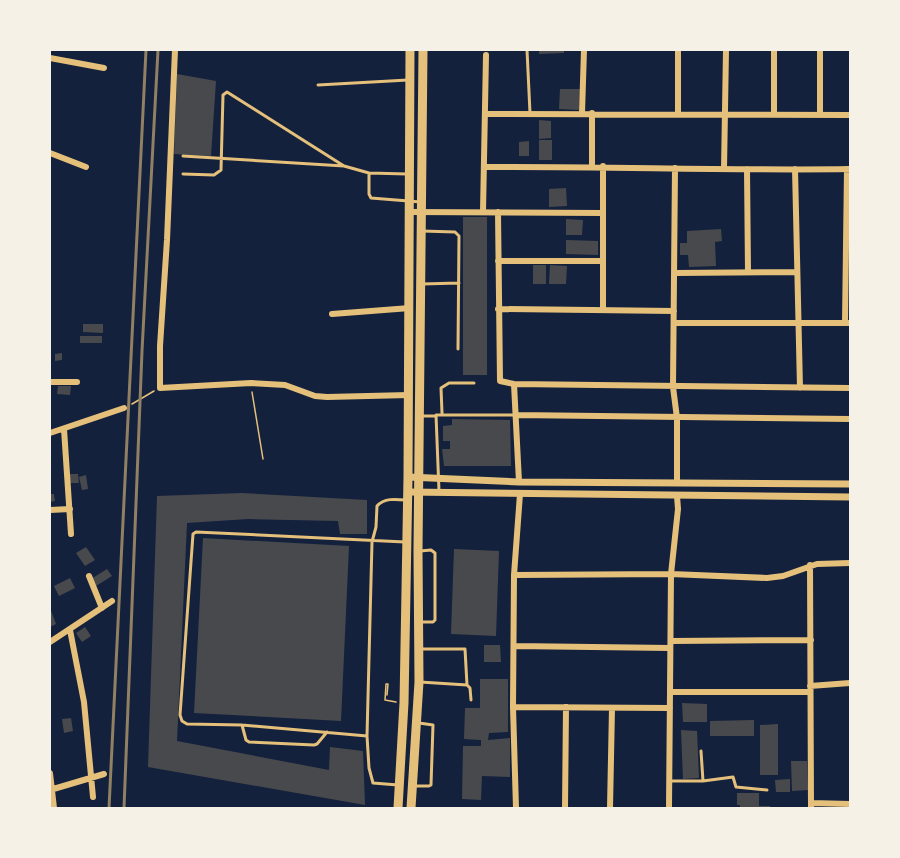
<svg xmlns="http://www.w3.org/2000/svg" width="900" height="858" font-family="'Nunito Sans',sans-serif">
	<style>
		.building { fill: #48494c }
		.lines { fill: none; stroke-linecap: round; stroke-linejoin: round }
		.path { stroke: #e5c07b; stroke-width: 1.5 }
		.service { stroke: #e5c07b; stroke-width: 3 }
		.minor { stroke: #e5c07b; stroke-width: 6 }
		.tertiary { stroke: #e5c07b; stroke-width: 7 }
		.trunk { stroke: #e5c07b; stroke-width: 9 }
		.rail { stroke: #918062; stroke-width: 3 }
	</style>
	<rect width="100%" height="100%" fill="#14213d"/>
	<!-- building -->
	<path class="building" d="M539,50H564V53L539,54Z
		M177,74L216,81L211,156L174,154Z
		M560,89H580L579,110L559,109Z
		M539,120L551,121V138L539,139Z
		M539,140H552V160H539Z
		M529,141V156H519V142Z
		M566,188L567,206L549,207V189Z
		M463,217H487V375H463Z
		M566,219L583,220L582,235H566Z
		M721,229L722,241L715,242L716,266L689,267L688,255H680V243H687V231Z
		M566,240L598,241V255L566,254Z
		M533,265H546V284H533Z
		M550,265L567,266L566,284H549Z
		M83,324H103V333L83,332Z
		M80,336H102V343H80Z
		M62,353V360L55,361V354Z
		M58,386H71L70,395L57,394Z
		M452,419L510,420L511,466H444L442,449H450V441H443V426L452,425Z
		M69,474H78L79,483H69Z
		M86,475L88,489L82,490L79,477Z
		M242,493L367,500V534H340L338,521L248,519L187,523L177,741L329,770L330,747L363,751L365,805L148,767L157,496Z
		M50,494H54L55,501L50,502Z
		M203,538L349,546L341,721L194,713Z
		M86,547L95,560L85,566L76,553Z
		M454,549L499,551L496,636L451,634Z
		M107,569L112,576L96,586L91,579Z
		M70,578L75,588L59,596L54,586Z
		M50,608L56,624L50,627Z
		M85,627L91,636L82,642L76,633Z
		M484,645H500L501,662H484Z
		M480,679H508V732L489,733L488,740L510,738V777L482,776L481,800L462,799L463,746H481V740L464,739L465,708H480Z
		M682,703L707,704V722H683Z
		M71,718L73,731L64,733L62,719Z
		M754,720V736H710V721Z
		M778,724V775H760V725Z
		M681,730L697,731L699,778L683,779Z
		M791,761H807L808,790L792,791Z
		M790,779V792H776L775,780Z
		M737,793H759V806H770V808H740V805H737Z"/>
	<g class="lines">
		<!-- path -->
		<path class="path" d="M252,392L263,459
			M132,404L154,391
			M387,695L388,684H386L385,700L396,702"/>
		<!-- service -->
		<path class="service" d="M527,50L530,113
			M318,85L408,80
			M183,156L344,166L369,173L407,174
			M369,173V194L371,198L421,202
			M183,174L214,175L221,170L223,95L227,92L344,166
			M422,231L455,232L459,236L458,349
			M422,284L459,283
			M442,413L441,388L449,383H474
			M422,416H436
			M439,491L436,415H515
			M420,551L431,550L435,553V620L433,622H420
			M421,649H465L467,685
			M420,682L467,685L470,688L471,700
			M242,725L246,740L249,742L314,745L317,744L327,732
			M367,736L242,725L187,724L182,721L180,715L193,534L196,532L405,542
			M701,751L703,781
			M669,781H703L733,777L736,787L767,790
			M398,785L373,783L369,768L367,736L372,542L376,527L377,506C384,498 395,499 406,500
			M414,786H429L431,785L433,725L419,723"/>
		<!-- minor -->
		<path class="minor" d="M175,50L167,240L160,346V388L251,383L285,385L315,396L327,397L409,395
			M774,50V114
			M820,50V115
			M50,58L104,68
			M582,113L584,50
			M592,113V166
			M678,113V50
			M485,114L850,115
			M50,153L86,167
			M484,167C606,166 728,171 850,169
			M675,168L673,387L677,418V482
			M724,169L726,50
			M747,169L748,272
			M795,169L800,388
			M409,212L603,213
			M483,212L486,55
			M498,212L500,381L514,384L850,388
			M498,261H603
			M675,273L797,272
			M498,309L674,311
			M603,310V166
			M332,314L410,308
			M674,323H850
			M845,323L847,169
			M50,382H77
			M514,384L519,482
			M516,415L850,419
			M64,429L71,534
			M50,433L124,408
			M50,510L70,509
			M810,565L811,808
			M514,575L671,574L767,578L783,576L817,564L850,563
			M89,576L102,608
			M70,630L84,702L93,797
			M671,641L811,640
			M50,642L112,601
			M514,646L670,648
			M810,686L850,683
			M670,692H810
			M513,707L670,708
			M50,773L54,808
			M50,790L104,774
			M811,803L850,804
			M516,808L513,707L514,575L520,494
			M565,808L566,707
			M610,808L612,708
			M669,808L671,574L678,509L677,496"/>
		<!-- tertiary -->
		<path class="tertiary" d="M408,477L519,482L850,484
			M408,492L850,497"/>
		<!-- trunk -->
		<path class="trunk" d="M398,808L404,703L408,477L410,50
			M411,808L419,682L418,551L423,50"/>
		<!-- rail -->
		<path class="rail" d="M109,808L146,50
			M124,808L142,351L158,50"/>
	</g>
	<!-- border -->
	<rect width="900" height="858" fill="none" stroke="#f6f1e7" stroke-width="102"/>
</svg>
